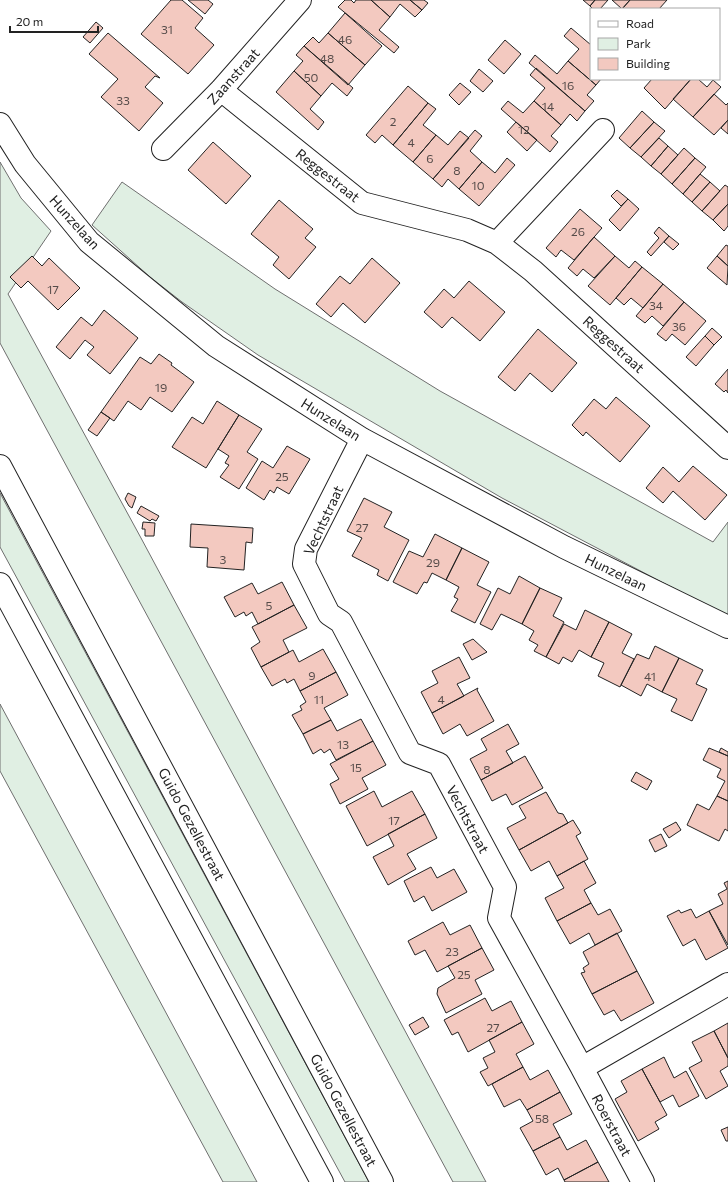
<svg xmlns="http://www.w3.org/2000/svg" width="728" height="1182" font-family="Commissioner,sans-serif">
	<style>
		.green { fill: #e0efe3; stroke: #6f6f6f }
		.building { fill: #f3c9c0; stroke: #222 }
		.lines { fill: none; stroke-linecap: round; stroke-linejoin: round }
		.minor-casing { stroke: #222; stroke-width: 24 }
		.secondary-casing { stroke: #222; stroke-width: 24 }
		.minor { stroke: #fff; stroke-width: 22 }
		.secondary { stroke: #fff; stroke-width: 22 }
		.labels { text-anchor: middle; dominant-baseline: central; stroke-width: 3; stroke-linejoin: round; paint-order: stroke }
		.number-label { font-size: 12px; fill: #564c4a }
		.street-label { font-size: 14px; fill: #222; stroke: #fff }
	</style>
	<rect width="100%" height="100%" fill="#fff"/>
	<!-- green -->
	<path class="green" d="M0,162L21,198L51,231L8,294L141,538L486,1182H453L0,343Z
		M122,182L275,289L440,391L713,542L728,522V617L502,498L258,355L182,302L150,277L92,225Z
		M0,493L369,1182H345L0,547Z
		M0,704L257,1182H223L0,771Z"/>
	<!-- building -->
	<path class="building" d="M171,0H182L203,18L195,28L214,45L188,74L141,34Z
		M188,0H208L213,4L205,14Z
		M345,0H351L354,3L356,0H371L390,17L379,30L399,47L394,53L338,7Z
		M371,0H410L422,10L415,17L400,4L390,17Z
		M410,0H424L428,3L422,10Z
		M583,0H595L590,6Z
		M595,0H608L600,9H593L590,6Z
		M612,0H630L622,9Z
		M630,0H667L659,9H622Z
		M345,13L382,46L365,65L328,33Z
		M96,22L103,28L90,43L83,37Z
		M571,28L591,45V79H601L596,85L568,61L579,49L564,36Z
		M108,33L160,78L155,76L145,87L163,103L139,131L101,97L118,79L89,54Z
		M328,33L365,65L348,85L304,46L313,37L319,43Z
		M505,40L521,54L504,74L488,60Z
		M304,46L353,88L347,96L332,83L321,96L294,71L303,61L296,55Z
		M535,55L557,74L568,61L596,85L587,95L594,101L585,111L529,63Z
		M536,68L585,111L577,121L570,114L561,125L534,101L545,88L530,75Z
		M479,69L493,81L483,92L470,81Z
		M294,71L321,96L310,109L324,122L318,130L276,92Z
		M652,79H691L665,109L644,88Z
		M691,79H698L707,87L713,80L721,87L693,117L673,99Z
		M460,83L471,92L459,105L449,95Z
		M408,86L428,103L393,145L382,135L375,143L366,135Z
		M714,94L726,105L728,103V120L714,135L693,117Z
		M508,101L523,113L534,101L561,125L551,136L558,142L550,152L501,109Z
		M428,103L436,109L423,125L436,135L413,162L393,145Z
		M642,111L654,122L630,148L619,138Z
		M728,120V134L721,128Z
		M516,122L537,140L527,151L507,132Z
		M654,122L665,131L641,157L630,148Z
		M475,130L482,136L470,151L482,162L459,189L448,179L442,187L433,179Z
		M460,131L469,138L433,179L413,162L436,135L448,145Z
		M659,138L668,146L651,166L641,157Z
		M213,142L251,176L226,204L188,170Z
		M668,146L678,155L661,174L651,166Z
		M684,148L695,158L672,184L661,174Z
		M507,158L515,165L479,206L459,189L482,162L495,173Z
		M695,158L706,167L683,194L672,184Z
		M700,174L710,182L692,202L683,194Z
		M710,182L720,191L702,211L692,202Z
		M725,185L728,187V204L713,220L702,211Z
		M617,190L628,199L621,206L611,196Z
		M628,199L639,209L620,231L609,220Z
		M279,200L313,229L305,238L316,247L289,279L273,265L279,257L251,234Z
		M728,204V226L724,231L713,220Z
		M580,209L602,228L574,260L561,250L556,257L546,248Z
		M659,227L669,236L651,256L647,252L659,238L654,233Z
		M669,236L679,244L673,250L664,242Z
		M594,237L615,256L594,278L583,269L577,276L568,268Z
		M726,245L728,246V266L717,256Z
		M32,256L42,266L49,258L80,288L58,310L28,281L21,288L10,277Z
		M615,256L629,268L635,261L642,267L610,305L588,286Z
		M717,256L728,266L727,285L707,268Z
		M372,258L400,283L365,323L343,303L331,317L316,304L340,276L350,284Z
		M642,267L663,284L643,308L631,298L624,305L616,298Z
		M469,281L505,312L480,341L452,317L442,328L424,312L444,289L454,298Z
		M663,284L684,302L663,326L652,316L645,323L636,316Z
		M684,302L706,321L685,345L672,334L666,341L657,334Z
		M104,310L138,338L110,374L87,355L94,347L85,340L70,359L56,347L81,317L92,326Z
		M712,328L722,337L714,345L705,336Z
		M538,329L577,363L552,392L530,373L515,391L498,377Z
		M705,336L714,345L696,366L686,357Z
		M159,354L172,363L171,365L194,382L172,412L150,397L141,410L128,401L114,421L101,412L140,357L151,364Z
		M728,369V393L726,390L724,392L715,384Z
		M616,397L650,426L620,462L586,432L583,436L572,425L594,399L606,409Z
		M217,401L239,415L206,468L172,447L192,417L203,424Z
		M101,412L110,418L97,436L88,430Z
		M239,415L262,429L247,452L258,459L239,489L220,477L229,465L225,463L229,456L218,449Z
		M287,446L310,459L289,494L277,487L274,493L270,490L264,500L246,488L262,461L273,468Z
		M693,466L727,495L705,520L673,491L663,503L646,488L663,467L679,482Z
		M128,493L136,497L132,508L129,506L125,499Z
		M364,498L392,512L384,527L409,540L388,581L377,575L379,570L352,556L362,538L347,531Z
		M141,506L159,516L156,521L152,519L150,521L137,513Z
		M143,522L155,523L154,536H145V529H142Z
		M191,524L253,528L252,543L246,542L244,570L207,567L208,548L190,547Z
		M435,534L462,548L446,580L432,573L427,583L424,582L417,594L393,582L409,551L423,557Z
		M462,548L489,562L477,585L491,592L475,623L451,611L458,599L454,597L459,587L446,580Z
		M519,576L540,588L522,624L501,614L492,630L480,624L498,588L510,594Z
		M282,582L294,605L258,624L252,612L246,616L244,612L235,617L224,597L252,583L258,594Z
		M540,588L562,598L553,616L564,622L546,657L534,651L538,645L529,640L534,631L522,624Z
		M294,605L307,628L283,640L289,652L261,667L251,648L260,642L252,627Z
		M585,610L609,622L591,657L579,650L572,662L563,657L559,664L546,657L564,624L576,630Z
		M609,622L632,634L622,653L634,659L620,687L598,676L604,663L591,657Z
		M473,639L487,652L472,660L463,644Z
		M655,646L679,658L662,692L647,684L641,696L621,685L637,654L649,659Z
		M323,649L336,672L300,691L294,679L287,683L285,679L272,686L261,667L293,650L299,662Z
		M459,657L470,678L457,684L464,696L432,713L421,692L438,683L432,671Z
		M679,658L703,670L696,684L707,689L692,721L671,711L677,699L662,692Z
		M336,672L348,695L324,708L331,720L303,734L292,715L302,710L300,706L306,702L300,691Z
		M478,688L477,690L494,721L467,736L460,724L443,734L432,713Z
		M361,719L373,741L336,760L330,749L324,753L321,749L313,754L303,734L331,720L337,731Z
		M508,724L519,744L506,751L513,763L481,780L470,759L487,750L481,739Z
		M373,741L386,765L362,778L368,789L340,804L330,784L339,779L330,764Z
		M709,748L728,756V801L717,796L725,781L717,777L721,769L703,760Z
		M721,748L728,752V756L719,752Z
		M525,756L543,788L512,805L506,794L492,801L481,780Z
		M636,772L652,781L647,790L631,781Z
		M374,791L382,807L412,791L425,814L367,846L346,806Z
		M546,792L558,813L563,814L568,823L519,850L507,828L526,818L519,806Z
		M717,796L728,801V831L725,829L719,841L687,825L697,804L709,810Z
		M425,814L437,838L407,854L416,869L388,885L373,857L394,846L388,834Z
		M573,820L581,833L576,836L588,859L557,876L549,861L531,871L519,850Z
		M676,822L681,830L669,838L663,829Z
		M661,834L667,846L655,852L649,840Z
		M584,861L596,883L584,890L591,903L557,921L545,898L564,888L557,876Z
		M431,867L437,878L454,869L467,892L432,911L424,896L414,902L404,881Z
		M728,881V945L709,911L723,904L718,894L727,889L724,883Z
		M591,903L598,915L610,909L622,931L595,945L589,933L570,944L557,921Z
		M691,909L696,918L709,911L728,948L706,960L695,939L683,946L667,916L679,910L681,913Z
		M443,922L450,935L470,925L482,948L437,972L425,950L415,955L408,941Z
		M617,933L637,971L592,994L581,973L585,972L583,968L589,964L583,952Z
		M482,948L494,970L475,980L482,994L446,1013L437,994L438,988L455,978L448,966Z
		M637,971L654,1003L621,1021L614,1010L604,1015L592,994Z
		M485,998L492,1011L511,1001L522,1022L468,1052L458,1032L452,1035L444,1020Z
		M423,1017L429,1027L415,1035L409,1025Z
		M522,1022L534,1044L516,1054L523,1067L488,1086L480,1072L488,1068L483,1058L495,1052L489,1040Z
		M728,1023V1058L714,1031Z
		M714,1031L728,1058V1066L720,1071L728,1086L706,1099L689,1068L702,1061L692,1042Z
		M664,1057L674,1078L686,1071L699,1096L679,1107L673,1095L660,1102L642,1069Z
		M523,1067L530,1080L548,1070L560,1092L527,1110L520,1099L504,1107L492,1084Z
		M642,1069L667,1115L655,1122L659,1129L638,1141L615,1099L627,1092L621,1081Z
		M560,1092L572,1114L553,1124L560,1137L533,1151L520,1128L533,1121L527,1110Z
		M728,1127V1141H726L721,1130Z
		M560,1137L567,1150L586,1140L598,1162L564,1180L558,1168L546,1175L533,1151Z
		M598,1162L609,1182H565L564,1180Z"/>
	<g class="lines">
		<!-- minor casing -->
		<g class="minor-casing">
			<path id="minor" d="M221,90L362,203L467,230L497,243L533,271L728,448
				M0,124L25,164L89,242L216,346L362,439L564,547L728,627
				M163,149L221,90L300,0
				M497,243L603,130
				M362,439L306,549L304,564L329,614L341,622L410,753L439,764L505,887L499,918L582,1068L728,984
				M582,1068L643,1182"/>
		</g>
		<!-- secondary casing -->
		<g class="secondary-casing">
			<path id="secondary" d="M0,466L382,1182
				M0,584L322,1182"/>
		</g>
		<!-- minor -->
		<use href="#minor" class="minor"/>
		<!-- secondary -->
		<use href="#secondary" class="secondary"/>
	</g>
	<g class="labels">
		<!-- number labels -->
		<g class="number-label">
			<text x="167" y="29">31</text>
			<text x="345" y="39">46</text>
			<text x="327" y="58">48</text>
			<text x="311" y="77">50</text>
			<text x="568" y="85">16</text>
			<text x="123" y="100">33</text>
			<text x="548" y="106">14</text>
			<text x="393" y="121">2</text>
			<text x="524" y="129">12</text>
			<text x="411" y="142">4</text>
			<text x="430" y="158">6</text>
			<text x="457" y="170">8</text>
			<text x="478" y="185">10</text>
			<text x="578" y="231">26</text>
			<text x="53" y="289">17</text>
			<text x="656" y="305">34</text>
			<text x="679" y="326">36</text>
			<text x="161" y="387">19</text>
			<text x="282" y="476">25</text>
			<text x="362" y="527">27</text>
			<text x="223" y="559">3</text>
			<text x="433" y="562">29</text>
			<text x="269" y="605">5</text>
			<text x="312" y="675">9</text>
			<text x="650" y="676">41</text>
			<text x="319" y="699">11</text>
			<text x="441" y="699">4</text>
			<text x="343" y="744">13</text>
			<text x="356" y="767">15</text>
			<text x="487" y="769">8</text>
			<text x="394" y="820">17</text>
			<text x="452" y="951">23</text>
			<text x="464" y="974">25</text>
			<text x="493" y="1027">27</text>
			<text x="542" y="1118">58</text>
		</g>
		<!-- street labels -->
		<g class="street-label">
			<text transform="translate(233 76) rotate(-48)">Zaanstraat</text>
			<text transform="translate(328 175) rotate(38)">Reggestraat</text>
			<text transform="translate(75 222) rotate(48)">Hunzelaan</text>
			<text transform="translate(614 344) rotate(42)">Reggestraat</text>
			<text transform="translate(331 419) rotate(32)">Hunzelaan</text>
			<text transform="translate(323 520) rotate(-65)">Vechtstraat</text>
			<text transform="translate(616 572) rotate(26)">Hunzelaan</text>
			<text transform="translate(468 819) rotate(62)">Vechtstraat</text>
			<text transform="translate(192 824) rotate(62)">Guido Gezellestraat</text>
			<text transform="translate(344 1110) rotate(62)">Guido Gezellestraat</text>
			<text transform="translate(612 1125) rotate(62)">Roerstraat</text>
		</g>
	</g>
	<!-- legend -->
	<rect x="590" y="8" width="130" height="72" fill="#ffffff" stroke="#a7a7a7"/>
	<rect x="598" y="21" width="20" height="6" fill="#ffffff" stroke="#a7a7a7"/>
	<text x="626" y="28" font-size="12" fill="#222222">Road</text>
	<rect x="598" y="38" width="20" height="12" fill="#e0efe3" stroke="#a7a7a7"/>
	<text x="626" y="48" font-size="12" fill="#222222">Park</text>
	<rect x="598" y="58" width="20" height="12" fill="#f3c9c0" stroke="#a7a7a7"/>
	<text x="626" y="68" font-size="12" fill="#222222">Building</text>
	<!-- scale -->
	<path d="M10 26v6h88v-6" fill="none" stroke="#222222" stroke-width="2"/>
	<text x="16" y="26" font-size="12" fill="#222222" stroke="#ffffff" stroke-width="3" paint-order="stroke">20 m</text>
</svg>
